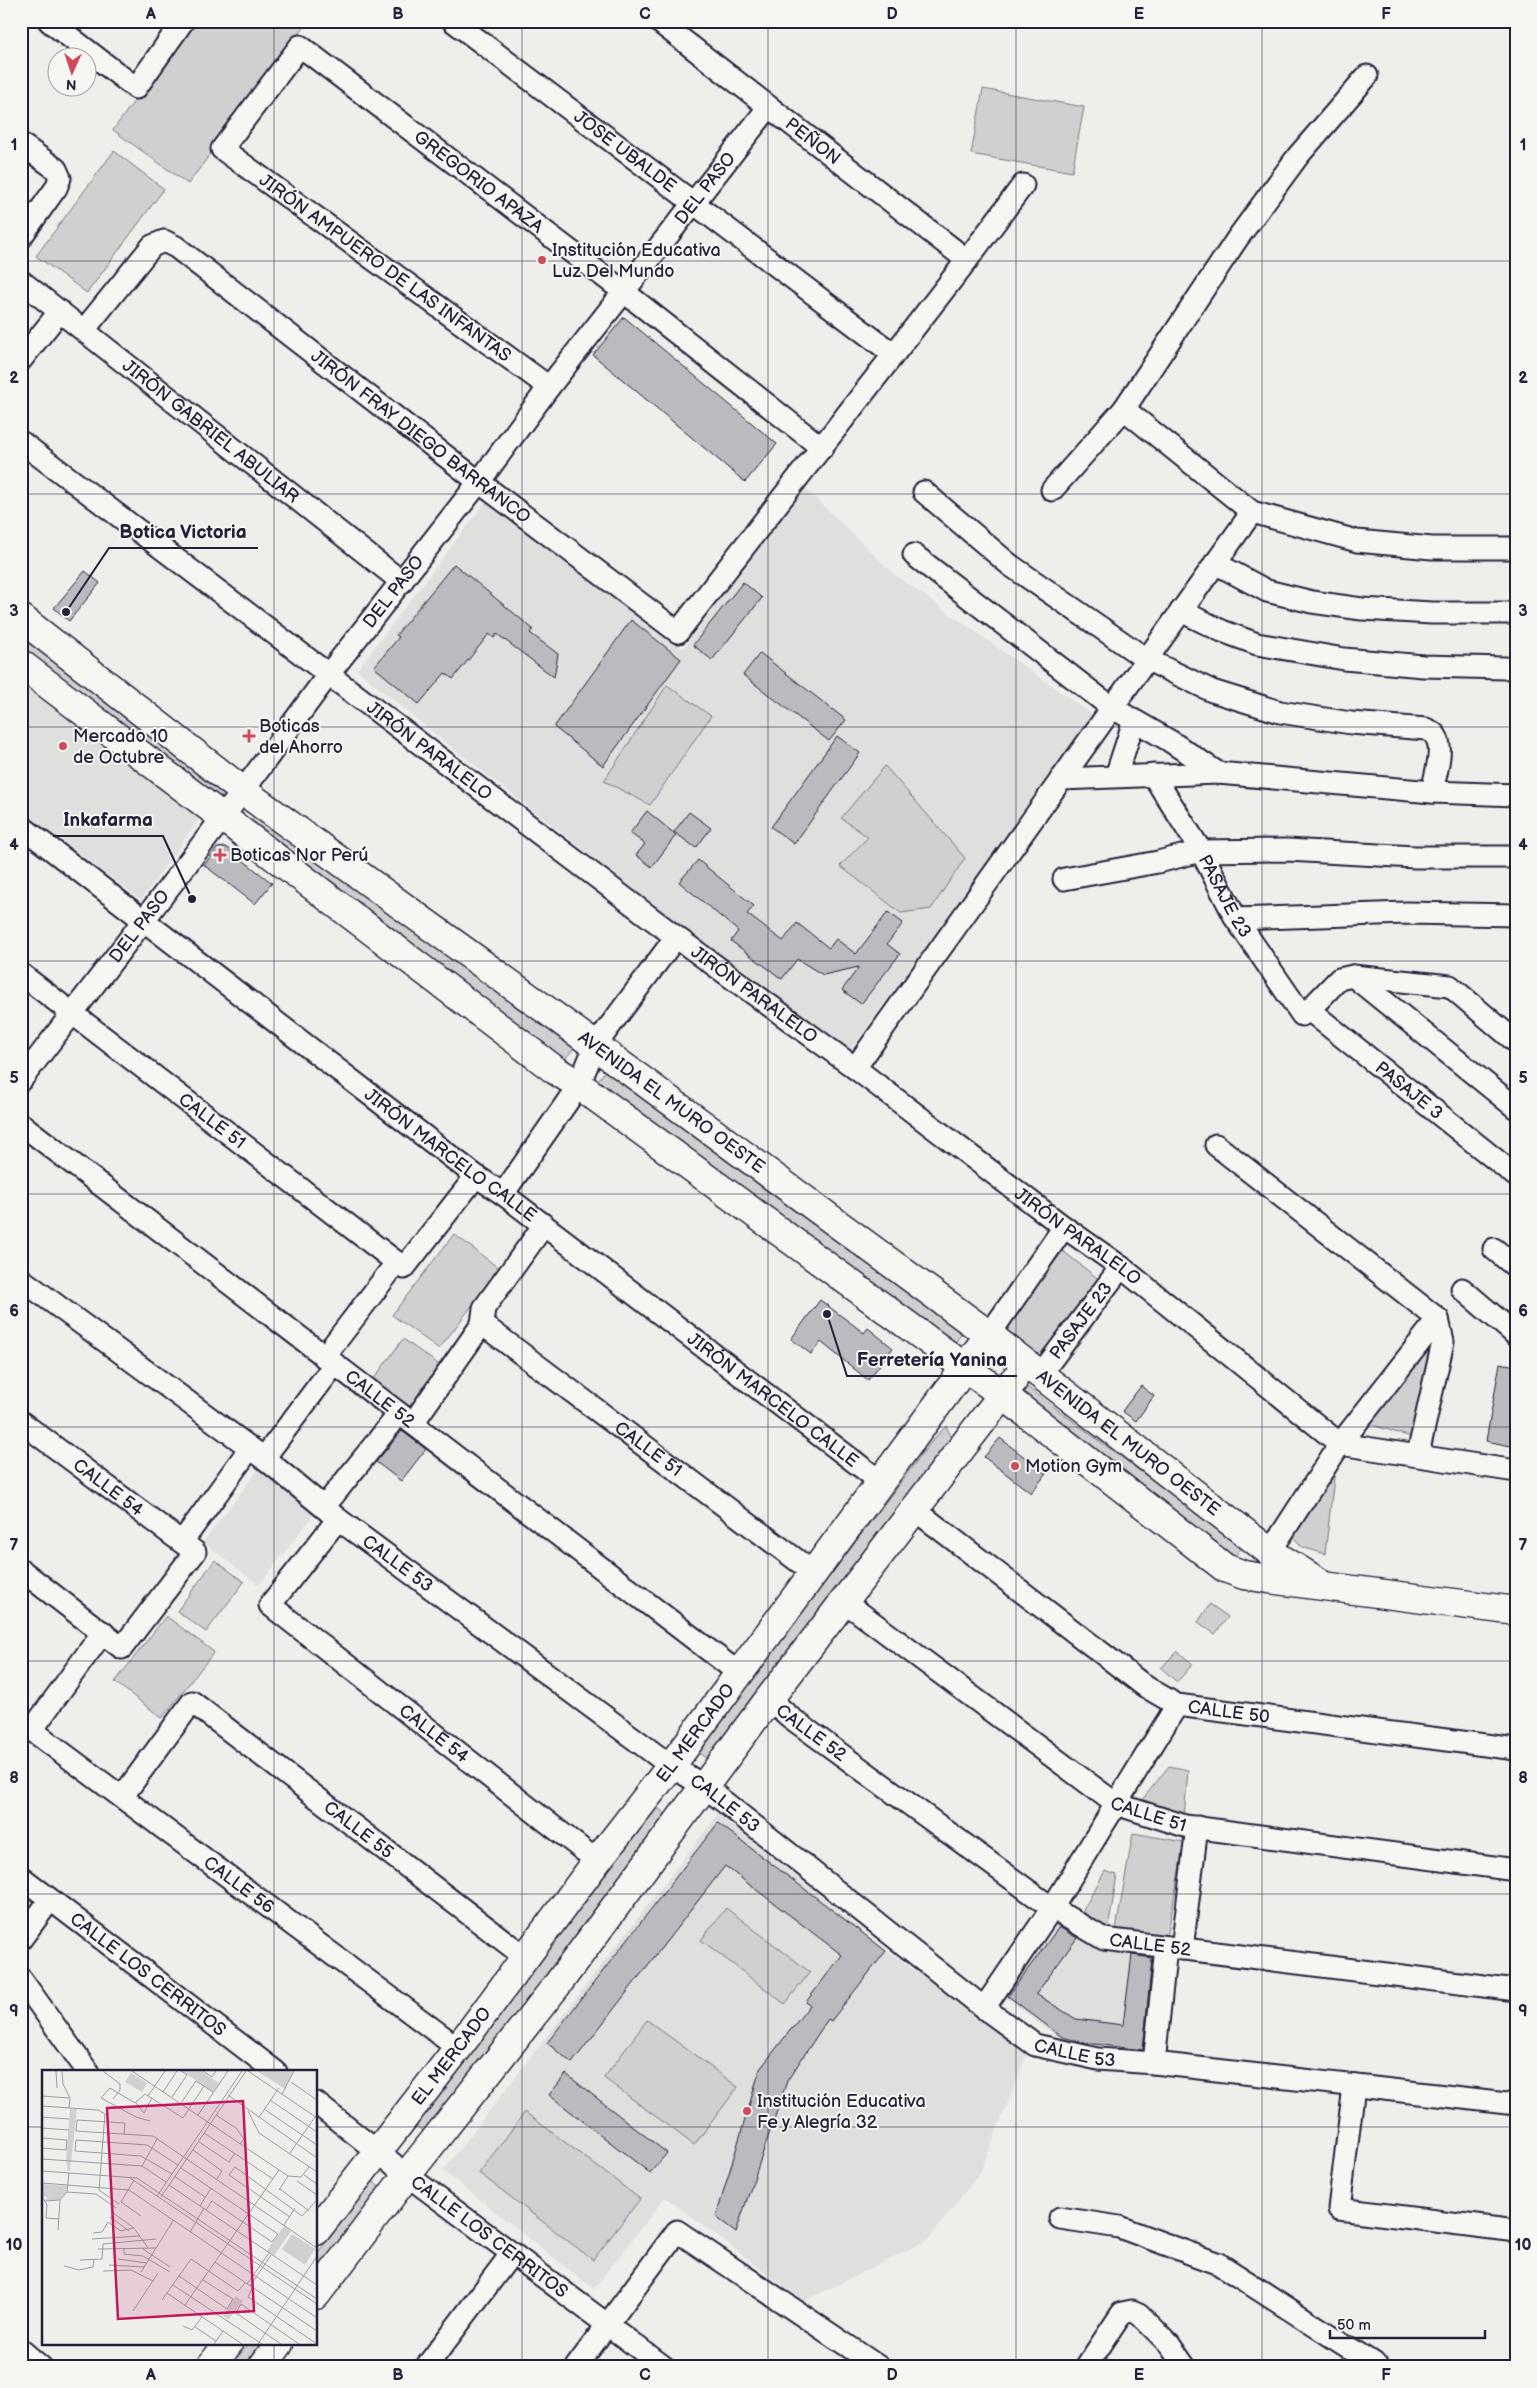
<svg xmlns="http://www.w3.org/2000/svg" width="1537" height="2388" font-family="'Balsamiq Sans',sans-serif">
	<style>
		.built { fill: #dfdfde }
		.green { fill: #d0d0d1; stroke: #797986 }
		.building { fill: #bbbbbf; stroke: #22223b }
		.lines { fill: none; stroke-linecap: round; stroke-linejoin: round }
		.street-casing { stroke: #22223b; stroke-width: 25 }
		.secondary-casing { stroke: #22223b; stroke-width: 31 }
		.street { stroke: #f6f6f2; stroke-width: 21 }
		.secondary { stroke: #f6f6f2; stroke-width: 28 }
		.grid { fill: none; stroke: #22223b; stroke-width: 1; stroke-opacity: 0.55 }
		.poi-dot { fill: #d1495b; stroke: #f6f6f2; stroke-width: 2 }
		.labels { text-anchor: middle; dominant-baseline: central; stroke-width: 4; stroke-linejoin: round; paint-order: stroke }
		.street-label { font-size: 18px; fill: #22223b; stroke: #f6f6f2 }
		.poi-label { font-size: 18px; fill: #22223b; stroke: #f6f6f2; text-anchor: start }
		.inset-road { fill: none; stroke: #9c9ca5; stroke-width: 1 }
		.view { fill: #c2185b; fill-opacity: 0.15; stroke: #c2185b; stroke-width: 2.5 }
		.inset-edge { fill: none; stroke: #22223b; stroke-width: 2.5 }
		.leader { fill: none; stroke: #22223b; stroke-width: 2 }
		.callout-dot { fill: #22223b; stroke: #f6f6f2; stroke-width: 2 }
		.callout-label { font-size: 19px; text-anchor: middle; font-weight: bold; fill: #22223b; stroke: #f6f6f2; stroke-width: 4; stroke-linejoin: round; paint-order: stroke }
		.neatline { fill: none; stroke: #22223b; stroke-width: 2 }
		.grid-label { font-size: 16px; text-anchor: middle; font-weight: bold; fill: #22223b }
	</style>
	<rect width="100%" height="100%" fill="#eeeeeb"/>
	<filter id="ink" filterUnits="userSpaceOnUse"><feTurbulence type="fractalNoise" baseFrequency=".02" numOctaves="2"/><feDisplacementMap in="SourceGraphic" scale="10" xChannelSelector="R" yChannelSelector="G"/><feConvolveMatrix kernelMatrix="1 2 1 2 8 2 1 2 1" color-interpolation-filters="sRGB"/></filter>
	<g filter="url(#ink)">
		<!-- built -->
		<path class="built" d="M802,485L895,575L1093,715L847,1055L431,731L357,670L488,499L683,649Z
			M21,683L199,819L141,900L21,810Z
			M262,1465L318,1509L259,1585L203,1542Z
			M718,1814L885,1949L1028,2051L980,2173L928,2240L804,2301L665,2197L594,2289L443,2171Z
			M1061,1918L1160,1950L1147,2052L1059,2039L1005,1996Z"/>
		<!-- green -->
		<path class="green" d="M193,21H309L188,184L113,130Z
			M983,89L1084,107L1072,172L971,154Z
			M114,151L164,189L87,293L36,256Z
			M21,628L229,791L220,802L21,646Z
			M667,685L711,716L650,805L604,781Z
			M885,766L965,858L931,909L901,913L840,866L868,837L841,818Z
			M259,809L575,1047L565,1059L250,822Z
			M606,1070L962,1333L952,1347L595,1084Z
			M454,1234L500,1269L439,1349L392,1315Z
			M1063,1251L1101,1281L1041,1357L1003,1327Z
			M403,1339L441,1366L411,1407L373,1380Z
			M1432,1342L1436,1347L1411,1437L1366,1423Z
			M1027,1387L1242,1547L1232,1560L1017,1400Z
			M946,1426L952,1438L713,1763L697,1752L931,1442Z
			M1335,1470L1325,1554L1302,1547L1291,1534Z
			M215,1560L244,1582L206,1632L177,1611Z
			M1210,1604L1228,1617L1215,1634L1198,1622Z
			M166,1616L214,1652L162,1718L115,1682Z
			M1177,1651L1193,1664L1177,1682L1161,1668Z
			M1169,1766L1188,1770L1184,1817L1142,1800Z
			M657,1807L671,1819L428,2136L413,2123Z
			M1133,1833L1184,1842L1166,1944L1115,1935Z
			M1105,1871L1117,1875L1107,1936L1078,1919Z
			M726,1908L810,1972L785,2004L701,1940Z
			M647,2020L738,2087L694,2145L604,2078Z
			M525,2112L640,2199L593,2260L479,2173Z
			M373,2181L384,2192L316,2282V2255Z
			M248,2344H270L253,2367H230Z"/>
		<!-- building -->
		<path class="building" d="M624,317L777,444L745,482L593,355Z
			M454,564L533,629L530,633L558,654L554,677L497,634L494,638L489,634L453,679L445,673L419,704L374,667L399,637L396,635Z
			M85,571L100,583L69,621L54,608Z
			M743,582L762,598L712,660L693,645Z
			M631,620L681,659L603,766L554,727Z
			M760,653L846,720L829,741L743,675Z
			M837,736L860,753L794,844L771,827Z
			M647,811L676,835L652,867L636,855L645,844L630,833Z
			M689,812L711,828L696,848L674,832Z
			M226,847L272,883L255,904L204,865L217,848Z
			M698,860L754,906L747,914L783,941L797,923L829,948L836,939L856,954L888,912L903,923L887,944L900,954L861,1004L842,990L859,967L823,975L797,959L782,979L731,941L738,931L679,882Z
			M820,1300L864,1333L868,1328L893,1348L868,1380L821,1342L811,1354L791,1339Z
			M1500,1363L1516,1366V1447L1486,1441Z
			M1141,1386L1154,1396L1136,1421L1122,1411Z
			M402,1431L426,1449L401,1481L376,1462Z
			M1000,1438L1046,1474L1031,1493L984,1457Z
			M718,1823L886,1951L831,2021L828,2019L787,2081L736,2232L716,2217L760,2069L810,2005L806,2002L842,1955L725,1866L572,2063L547,2043Z
			M1059,1927L1077,1938L1036,1994L1076,2019L1123,2025L1132,1955L1152,1958L1143,2050L1086,2043L1062,2037L1008,1996Z
			M566,2074L667,2153L650,2173L549,2095Z"/>
		<g class="lines">
			<!-- street casing -->
			<g class="street-casing">
				<g id="street">
					<path d="M49,21L136,88L183,21"/>
					<path id="s1" d="M453,21L893,354"/>
					<path id="s2" d="M658,21L967,260"/>
					<path d="M21,144L56,169L60,178L56,188L21,237"/>
					<path id="s3" d="M21,281L402,582"/>
					<path id="s4" d="M84,330L152,246L164,241L176,247L479,482L678,632L967,260L1023,185"/>
					<path d="M21,360L60,311"/>
					<path id="s5" d="M549,387L222,149L300,46L623,291L822,448"/>
					<path d="M1124,409L1252,512L1357,541L1432,548H1516"/>
					<path id="s6" d="M21,442L676,937L855,1068L1064,1227L1121,1267L1340,1444L1516,1471"/>
					<path d="M1052,490L1124,409L1237,239L1298,156L1367,76"/>
					<path d="M924,492L1010,565L1146,659L1212,691L1280,712L1351,723L1426,729C1450,737 1435,773 1432,792"/>
					<path d="M914,555L1111,707L1170,741L1218,773"/>
					<path d="M1215,563L1267,591L1312,602L1362,609L1432,613H1516"/>
					<path d="M1181,611L1222,631L1257,644L1344,659L1423,666L1505,668"/>
					<path id="s7" d="M1153,775L1201,851L1236,919L1302,1015L1309,1010L1516,1176"/>
					<path d="M1116,776L1134,721"/>
					<path d="M1061,779L1218,773L1432,792L1516,795"/>
					<path id="s8" d="M21,826L476,1176L503,1194L881,1482"/>
					<path d="M1064,879L1158,862L1201,851L1287,850L1415,857H1516"/>
					<path d="M1236,919L1406,913L1516,915"/>
					<path id="s9" d="M21,974L404,1268L476,1176"/>
					<path d="M1353,976L1516,1108"/>
					<path d="M1309,1010L1339,979L1353,976L1450,986L1516,1042"/>
					<path d="M855,1068L1252,512"/>
					<path id="s10" d="M21,1080L243,791L328,675L479,482L549,387L768,108"/>
					<path id="s11" d="M21,1124L740,1674"/>
					<path d="M1216,1145L1438,1319L1443,1342L1418,1454"/>
					<path d="M503,1194L579,1085L595,1046L676,937"/>
					<path d="M1494,1249L1516,1267"/>
					<path id="s12" d="M21,1279L264,1458L338,1519L671,1766L704,1786L984,2008L1035,2045L1098,2059L1154,2063L1516,2104"/>
					<path d="M1462,1289L1516,1335"/>
					<path id="s13" d="M482,1324L814,1573"/>
					<path d="M989,1335L1064,1227"/>
					<path d="M324,1357L397,1262"/>
					<path id="s14" d="M1040,1375L1121,1267"/>
					<path id="s15" d="M21,1422L195,1552L122,1648L21,1570"/>
					<path d="M413,1423L482,1324L484,1308L544,1225"/>
					<path d="M264,1458L334,1365"/>
					<path d="M324,1507L399,1414"/>
					<path id="s16" d="M915,1510L1146,1687L1177,1705L1516,1749"/>
					<path id="s17" d="M338,1519L270,1605L597,1861"/>
					<path d="M182,1542L250,1448"/>
					<path d="M1270,1552L1340,1444L1438,1319"/>
					<path id="s18" d="M845,1602L1116,1804L1185,1826L1516,1870"/>
					<path id="s19" d="M769,1699L791,1718L1052,1908L1104,1939L1516,1990"/>
					<path id="s20" d="M21,1722L458,2048"/>
					<path d="M32,1730L103,1632"/>
					<path id="s21" d="M122,1797L192,1702L525,1957"/>
					<path id="s22" d="M21,1877L276,2072"/>
					<path d="M21,1939L50,1900"/>
					<path d="M1182,1949L1197,1827"/>
					<path d="M21,1979L88,2072"/>
					<path d="M984,2008L1052,1908L1177,1705"/>
					<path d="M1154,2063L1166,1947"/>
					<path d="M1354,2086L1339,2209L1516,2231"/>
					<path id="s23" d="M316,2103L407,2175L664,2367"/>
					<path d="M1060,2218L1119,2227L1219,2264L1379,2367"/>
					<path d="M21,2350L41,2367"/>
					<path d="M426,2367L512,2253"/>
					<path d="M576,2367L677,2231L879,2367"/>
					<path d="M1086,2367L1122,2313L1132,2311L1139,2314L1169,2344L1185,2367"/>
				</g>
			</g>
			<!-- secondary casing -->
			<g class="secondary-casing">
				<g id="secondary">
					<path id="s24" d="M21,618L243,791L560,1020L989,1335L1270,1552L1317,1581"/>
					<path d="M21,664L555,1070L579,1085L1003,1395L1225,1568L1244,1575L1269,1579L1516,1611"/>
					<path id="s25" d="M316,2231L458,2048L597,1861L671,1766L989,1335"/>
					<path d="M316,2295L407,2175L557,1985L769,1699L1013,1381"/>
					<path d="M210,2367L228,2344"/>
					<path d="M262,2367L279,2344"/>
				</g>
			</g>
			<!-- street -->
			<use href="#street" class="street"/>
			<!-- secondary -->
			<use href="#secondary" class="secondary"/>
		</g>
	</g>
	<!-- grid -->
	<path class="grid" d="M274,21V2072M522,21V2367M768,21V2367M1016,21V2367M1262,21V2367M21,261H1516M21,494H1516M21,727H1516M21,961H1516M21,1194H1516M21,1427H1516M21,1661H1516M21,1894H1516M21,2127H44M316,2127H1516M274,2344V2367"/>
	<!-- markers -->
	<g class="poi-dot">
		<circle cx="542" cy="260" r="5"/>
		<path d="M246.5 728.5h5v5h5v5h-5v5h-5v-5h-5v-5h5z"/>
		<circle cx="63" cy="746" r="5"/>
		<path d="M217.5 847.5h5v5h5v5h-5v5h-5v-5h-5v-5h5z"/>
		<circle cx="1015" cy="1466" r="5"/>
		<circle cx="747" cy="2111" r="5"/>
	</g>
	<g class="labels">
		<!-- street labels -->
		<g class="street-label">
			<text stroke="none"><textPath href="#s2" startOffset="196">PEÑON</textPath></text>
			<text stroke="none"><textPath href="#s1" startOffset="216">JOSE UBALDE</textPath></text>
			<text stroke="none"><textPath href="#s5" startOffset="758">GREGORIO APAZA</textPath></text>
			<text stroke="none"><textPath href="#s10" startOffset="1124">DEL PASO</textPath></text>
			<text transform="translate(385 268) rotate(36)">JIRÓN AMPUERO DE LAS INFANTAS</text>
			<text stroke="none"><textPath href="#s3" startOffset="242">JIRÓN GABRIEL ABULIAR</textPath></text>
			<text stroke="none"><textPath href="#s4" startOffset="444">JIRÓN FRAY DIEGO BARRANCO</textPath></text>
			<text stroke="none"><textPath href="#s10" startOffset="614">DEL PASO</textPath></text>
			<text stroke="none"><textPath href="#s6" startOffset="512">JIRÓN PARALELO</textPath></text>
			<text stroke="none"><textPath href="#s7" startOffset="141">PASAJE 23</textPath></text>
			<text stroke="none"><textPath href="#s10" startOffset="194">DEL PASO</textPath></text>
			<text stroke="none"><textPath href="#s6" startOffset="918">JIRÓN PARALELO</textPath></text>
			<text stroke="none"><textPath href="#s7" startOffset="420">PASAJE 3</textPath></text>
			<text stroke="none"><textPath href="#s24" startOffset="811">AVENIDA EL MURO OESTE</textPath></text>
			<text stroke="none"><textPath href="#s9" startOffset="241">CALLE 51</textPath></text>
			<text stroke="none"><textPath href="#s8" startOffset="541">JIRÓN MARCELO CALLE</textPath></text>
			<text stroke="none"><textPath href="#s6" startOffset="1322">JIRÓN PARALELO</textPath></text>
			<text stroke="none"><textPath href="#s14" startOffset="68">PASAJE 23</textPath></text>
			<text stroke="none"><textPath href="#s11" startOffset="452">CALLE 52</textPath></text>
			<text stroke="none"><textPath href="#s8" startOffset="946">JIRÓN MARCELO CALLE</textPath></text>
			<text stroke="none"><textPath href="#s24" startOffset="1381">AVENIDA EL MURO OESTE</textPath></text>
			<text stroke="none"><textPath href="#s13" startOffset="208">CALLE 51</textPath></text>
			<text stroke="none"><textPath href="#s15" startOffset="109">CALLE 54</textPath></text>
			<text stroke="none"><textPath href="#s12" startOffset="472">CALLE 53</textPath></text>
			<text stroke="none"><textPath href="#s16" startOffset="379">CALLE 50</textPath></text>
			<text stroke="none"><textPath href="#s19" startOffset="54">CALLE 52</textPath></text>
			<text stroke="none"><textPath href="#s17" startOffset="318">CALLE 54</textPath></text>
			<text stroke="none"><textPath href="#s25" startOffset="626">EL MERCADO</textPath></text>
			<text stroke="none"><textPath href="#s12" startOffset="878">CALLE 53</textPath></text>
			<text stroke="none"><textPath href="#s18" startOffset="372">CALLE 51</textPath></text>
			<text stroke="none"><textPath href="#s21" startOffset="328">CALLE 55</textPath></text>
			<text stroke="none"><textPath href="#s20" startOffset="272">CALLE 56</textPath></text>
			<text stroke="none"><textPath href="#s19" startOffset="459">CALLE 52</textPath></text>
			<text stroke="none"><textPath href="#s22" startOffset="160">CALLE LOS CERRITOS</textPath></text>
			<text stroke="none"><textPath href="#s12" startOffset="1312">CALLE 53</textPath></text>
			<text stroke="none"><textPath href="#s25" startOffset="221">EL MERCADO</textPath></text>
			<text stroke="none"><textPath href="#s23" startOffset="219">CALLE LOS CERRITOS</textPath></text>
		</g>
		<!-- poi labels -->
		<g class="poi-label">
			<text x="552" y="250">Institución Educativa<tspan x="552" dy="21">Luz Del Mundo</tspan></text>
			<text x="259" y="726">Boticas<tspan x="259" dy="21">del Ahorro</tspan></text>
			<text x="73" y="736">Mercado 10<tspan x="73" dy="21">de Octubre</tspan></text>
			<text x="230" y="855">Boticas Nor Perú</text>
			<text x="1025" y="1466">Motion Gym</text>
			<text x="757" y="2101">Institución Educativa<tspan x="757" dy="21">Fe y Alegría 32</tspan></text>
		</g>
	</g>
	<!-- overview -->
	<g transform="translate(42 2070)">
		<rect width="275" height="275" fill="#eeeeeb"/>
		<path d="M140,1H159L177,13L171,22ZM215,1H251L243,19ZM89,3L105,13L100,22L83,12ZM28,39H35L28,101H26L24,90ZM0,114L25,116L24,123L17,130H4L5,127L0,126ZM242,156L249,161L232,186L225,181ZM250,164L273,179L263,195L240,179ZM194,226L201,231L186,250L181,246Z" fill="#d0d0d1"/>
		<path class="inset-road" d="M14,1L15,18M20,1L21,14L28,28L27,38M61,1L78,14V20L71,29M90,1L246,106L259,107L267,97M161,1L170,7L174,1M200,1L115,126L275,234M206,1L275,48M249,12L275,30M121,22L135,1M240,24L252,1M186,25L275,88M0,26L27,28M106,26L123,1M130,27L145,5L139,1M228,30L275,62M94,33L102,43L110,28M139,33L154,11L171,22M0,36L56,40L63,44L57,120L77,134M222,39L275,75M206,41L217,63L275,102M156,45L186,1M174,45L194,58L202,69L198,74M0,47L27,49M217,47L237,18M108,51L94,47L59,28L68,18L93,33L103,24L141,48L162,16M0,58L27,60M162,63L231,109M82,64L83,53L35,50L34,61L111,66L275,178M0,68L25,70L24,80L0,78M157,72L187,92L193,83M151,80L180,101L175,109M248,83L273,47M0,89L100,96L124,112M100,96L115,69M139,98L236,164L230,172L170,131L164,140M0,101L95,108L117,123M130,104L99,86L33,81L34,70L105,75L136,95M262,105L275,114M132,106L163,127M88,108L115,126M255,111L275,125M0,113L87,120L275,248M127,115L275,215M238,119L267,141M237,120L246,106M25,122L54,124L74,138M117,123L275,229M0,126L5,135L4,148L17,149M119,127L204,1M3,131L18,130M79,132L92,110M79,132L99,146M158,136L169,118M71,143L92,158L106,178M68,147L87,161M248,147L187,105L193,97L260,146L275,130M242,155L253,138M16,160L18,130L25,122L27,103M148,162L162,138M51,163L60,162L66,152L79,161L91,158M50,169L98,166M82,178V184L101,186L128,202M56,179L114,178M101,179L128,197M76,189L105,193M38,190L60,189L61,174L114,169M173,192L275,261M67,195L102,197M22,196L37,200L51,197L52,189M61,201L89,200L111,211M99,202L131,151M137,206L185,239L191,229L161,210M205,214L227,183M131,215L220,274M208,216L229,185M210,218L206,227L275,274M125,223L200,274M120,230L149,189L196,221L203,213M143,235L237,100M91,241L116,203M141,256L150,260L160,247M153,257L174,271M172,274L181,261M216,274L275,186M239,274L194,243L199,234L257,274"/>
		<path class="view" d="M201,31L212,241L76,249L65,38Z"/>
		<rect width="275" height="275" class="inset-edge"/>
	</g>
	<!-- callouts -->
	<path class="leader" d="M66 612L109 548H258M192 899L163 836H53M827 1314L847 1376H1017"/>
	<g class="callout-dot">
		<circle cx="66" cy="612" r="5"/>
		<circle cx="192" cy="899" r="5"/>
		<circle cx="827" cy="1314" r="5"/>
	</g>
	<g class="callout-label">
		<text x="183" y="538">Botica Victoria</text>
		<text x="108" y="826">Inkafarma</text>
		<text x="932" y="1366">Ferretería Yanina</text>
	</g>
	<!-- margin -->
	<rect width="1537" height="2388" fill="none" stroke="#f6f6f2" stroke-width="55"/>
	<!-- north arrow -->
	<g transform="translate(72 72) rotate(183)"><circle r="24" fill="#f6f6f2" stroke="#a1a1a9"/>
	<path d="M0-4L9 19L0 12L-9 19Z" fill="#d1495b"/>
	<text y="-8" font-size="14" font-weight="bold" text-anchor="middle" fill="#22223b">N</text>
	</g>
	<!-- scale -->
	<path d="M1330 2330v8h155v-8" fill="none" stroke="#22223b" stroke-width="2.5"/>
	<text x="1337" y="2330" font-size="15" fill="#22223b" stroke="#f6f6f2" stroke-width="4" paint-order="stroke">50 m</text>
	<rect x="28" y="28" width="1482" height="2332" class="neatline"/>
	<g class="grid-label">
		<text x="151" y="19">A</text>
		<text x="398" y="19">B</text>
		<text x="645" y="19">C</text>
		<text x="892" y="19">D</text>
		<text x="1139" y="19">E</text>
		<text x="1386" y="19">F</text>
		<text x="14" y="150">1</text>
		<text x="1523" y="150">1</text>
		<text x="14" y="383">2</text>
		<text x="1523" y="383">2</text>
		<text x="14" y="616">3</text>
		<text x="1523" y="616">3</text>
		<text x="14" y="850">4</text>
		<text x="1523" y="850">4</text>
		<text x="14" y="1083">5</text>
		<text x="1523" y="1083">5</text>
		<text x="14" y="1316">6</text>
		<text x="1523" y="1316">6</text>
		<text x="14" y="1550">7</text>
		<text x="1523" y="1550">7</text>
		<text x="14" y="1783">8</text>
		<text x="1523" y="1783">8</text>
		<text x="14" y="2016">9</text>
		<text x="1523" y="2016">9</text>
		<text x="14" y="2250">10</text>
		<text x="1523" y="2250">10</text>
		<text x="151" y="2380">A</text>
		<text x="398" y="2380">B</text>
		<text x="645" y="2380">C</text>
		<text x="892" y="2380">D</text>
		<text x="1139" y="2380">E</text>
		<text x="1386" y="2380">F</text>
	</g>
</svg>
